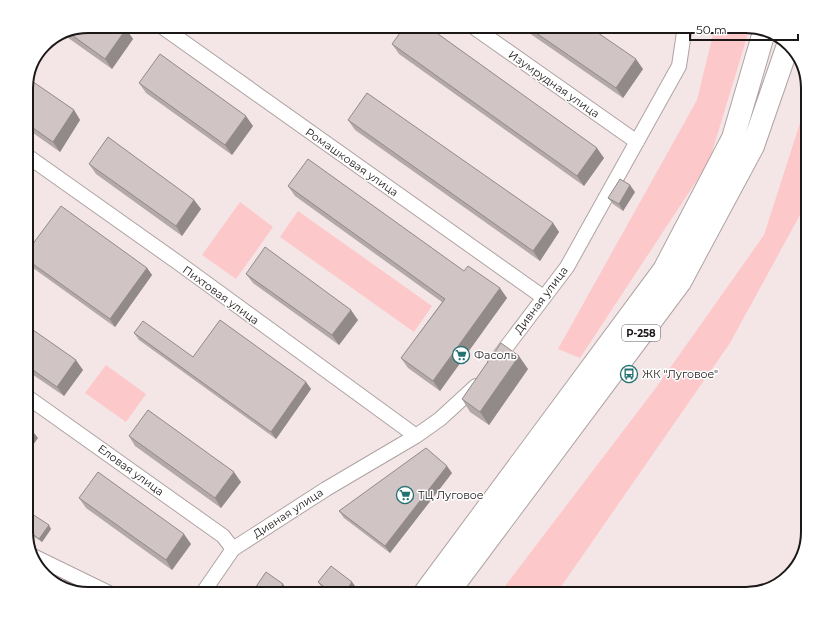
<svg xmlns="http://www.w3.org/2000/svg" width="834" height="620" font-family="Montserrat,sans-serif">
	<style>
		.green { fill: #fdc8ca }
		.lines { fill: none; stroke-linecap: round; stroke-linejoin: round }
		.street-casing { stroke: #afa3a3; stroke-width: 16 }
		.primary-casing { stroke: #afa3a3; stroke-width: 24 }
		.street { stroke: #fff; stroke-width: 14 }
		.primary { stroke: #fff; stroke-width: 22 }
		.wall { fill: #b4a9a9 }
		.shaded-wall { fill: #928989 }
		.building { fill: #d1c4c4; stroke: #928989 }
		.labels { text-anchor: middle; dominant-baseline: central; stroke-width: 3; stroke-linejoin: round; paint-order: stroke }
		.shield { fill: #fff; stroke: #605d5d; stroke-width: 1 }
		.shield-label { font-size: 10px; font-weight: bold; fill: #1c1818 }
		.street-label { font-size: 11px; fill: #1c1818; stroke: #fff }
		.poi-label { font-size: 11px; fill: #1c1818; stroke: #fff; text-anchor: start }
		.rim { fill: none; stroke: #1c1818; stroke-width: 2 }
	</style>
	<rect width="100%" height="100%" fill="#f4e6e6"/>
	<!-- green -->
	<path class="green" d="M715,26H746L750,27L709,162L580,358L558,349L697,100Z
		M808,98L807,202L730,343L556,594H499L658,385L764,235Z
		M240,202L273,227L236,279L202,255Z
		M298,211L432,306L414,332L280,237Z
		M106,365L146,394L126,422L85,393Z
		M32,559L104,594H88L50,581Z"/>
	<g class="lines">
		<!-- street casing -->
		<g class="street-casing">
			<path id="street" d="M161,26L543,297
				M472,26L637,142
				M26,155L180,264L416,436
				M495,362L567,267L679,66L685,26
				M26,396L223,536L233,549
				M31,555L111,594
				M202,594L233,549L326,489L416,436L440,419L476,386"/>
		</g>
		<!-- primary casing -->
		<g class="primary-casing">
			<path id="primary" d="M424,594L664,270L733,138L764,32
				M447,594L680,282L753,146L788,45"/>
		</g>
		<!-- street -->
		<use href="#street" class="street"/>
		<!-- primary -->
		<use href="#primary" class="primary"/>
	</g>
	<!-- wall -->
	<path class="wall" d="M88,26L126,29L133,39L112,69L64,35Z
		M519,26H588L643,69L623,98Z
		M392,44L604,158L584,186L399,54Z
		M139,83L253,126L232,155L146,93Z
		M26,84L74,110L80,120L60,152L26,128Z
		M348,120L553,223L559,232L540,261L355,130Z
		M89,164L194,200L201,209L182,236L96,174Z
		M288,186L507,298L440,391L408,368L401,358L442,302L295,196Z
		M635,192L623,211L613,204L608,198Z
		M26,241L32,245L147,268L152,275L115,327L26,263Z
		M246,274L358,320L339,345L253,283Z
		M26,325L83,370L64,396L26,370Z
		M134,333L193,357L306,382L311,389L276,439L139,340Z
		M528,369L489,425L470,412L462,399Z
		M129,436L241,482L221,508L135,446Z
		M452,473L390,553L344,518L339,511Z
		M79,498L191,544L172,570L86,508Z
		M26,510L51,529L42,542L26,531Z
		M318,582H352L357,589L353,594H329L323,589Z"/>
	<!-- shaded-wall -->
	<path class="shaded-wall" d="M126,29L133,39L112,69L105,59Z
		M636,59L643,69L623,98L616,88Z
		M74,110L80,120L60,152L53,142Z
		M246,116L253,126L232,155L225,145Z
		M597,148L604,158L584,186L577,176Z
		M630,185L635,192L623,211L619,204Z
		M194,200L201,209L182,236L176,226Z
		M553,223L559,232L540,261L533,251Z
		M147,268L152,275L115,327L110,319Z
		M500,288L507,298L440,391L433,381Z
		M351,310L358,320L339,345L332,335Z
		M519,356L528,369L489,425L480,412Z
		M76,360L83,370L64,396L57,387Z
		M306,382L311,389L276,439L271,432Z
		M31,429L38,438L26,455V436Z
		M447,466L452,473L390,553L385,546Z
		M234,472L241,482L221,508L215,498Z
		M49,525L51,529L42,542L39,539Z
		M184,534L191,544L172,570L166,560Z
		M352,582L357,589L353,594H344Z
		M283,584L290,594H276Z
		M86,590L89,594L85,593Z"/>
	<!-- building -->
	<path class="building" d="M88,26H122L126,29L105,59L69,33Z
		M405,26H427L597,148L577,176L392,44Z
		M526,26H588L636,59L616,88Z
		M160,54L246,116L225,145L139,83Z
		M29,79L74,110L53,142L26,123V84Z
		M367,93L553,223L533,251L348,120Z
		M108,137L194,200L176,226L89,164Z
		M308,159L464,271L468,266L500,288L433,381L401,358L445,299L288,186Z
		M620,179L630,185L619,204L608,198Z
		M61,206L147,268L110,319L26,259V241L32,245Z
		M265,247L351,310L332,335L246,274Z
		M220,320L306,382L271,432L134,333L143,321L193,357Z
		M26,325L76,360L57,387L26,365Z
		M501,343L519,356L480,412L462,399Z
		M148,410L234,472L215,498L129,436Z
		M26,425L31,429L26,436Z
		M426,448L447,466L385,546L339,511Z
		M98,472L184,534L166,560L79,498Z
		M26,510L49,525L39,539L26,529Z
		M331,566L352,582L344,594H333L318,582Z
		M266,572L283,584L276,594H251Z
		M64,580L86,590L85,593L61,585Z"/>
	<!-- icons -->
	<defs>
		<g id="supermarket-ring" transform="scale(0.9)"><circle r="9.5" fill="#fff" stroke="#267172" stroke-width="1.5"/><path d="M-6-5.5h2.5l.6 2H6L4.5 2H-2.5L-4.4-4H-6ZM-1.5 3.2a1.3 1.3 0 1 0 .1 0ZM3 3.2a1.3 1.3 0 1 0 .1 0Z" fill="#267172"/></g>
		<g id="bus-ring" transform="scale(0.9)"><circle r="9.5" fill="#fff" stroke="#267172" stroke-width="1.5"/><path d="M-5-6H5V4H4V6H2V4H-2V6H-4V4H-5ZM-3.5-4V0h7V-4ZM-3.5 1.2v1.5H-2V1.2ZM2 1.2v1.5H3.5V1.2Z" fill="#267172"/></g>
	</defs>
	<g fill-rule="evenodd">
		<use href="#supermarket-ring" x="461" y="355"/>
		<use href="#bus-ring" x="629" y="374"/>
		<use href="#supermarket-ring" x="405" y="495"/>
	</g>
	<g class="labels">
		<!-- shield labels -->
		<rect class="shield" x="622" y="325" width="38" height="16" rx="3"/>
		<g class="shield-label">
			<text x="641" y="333">Р-258</text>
		</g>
		<!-- street labels -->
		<g class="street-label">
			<text transform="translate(554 84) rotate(35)">Изумрудная улица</text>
			<text transform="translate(352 162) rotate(35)">Ромашковая улица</text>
			<text transform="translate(221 295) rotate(36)">Пихтовая улица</text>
			<text transform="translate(541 300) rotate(-53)">Дивная улица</text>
			<text transform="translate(131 470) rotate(36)">Еловая улица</text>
			<text transform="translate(288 513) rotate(-33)">Дивная улица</text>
		</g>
		<!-- poi labels -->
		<g class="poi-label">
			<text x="474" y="355">Фасоль</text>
			<text x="642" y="374">ЖК "Луговое"</text>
			<text x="418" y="495">ТЦ Луговое</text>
		</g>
	</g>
	<!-- crop -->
	<path d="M0 0H834V620H0ZM88 33H746A55 55 0 0 1 801 88V532A55 55 0 0 1 746 587H88A55 55 0 0 1 33 532V88A55 55 0 0 1 88 33Z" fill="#fff" fill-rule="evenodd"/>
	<path class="rim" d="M88 33H746A55 55 0 0 1 801 88V532A55 55 0 0 1 746 587H88A55 55 0 0 1 33 532V88A55 55 0 0 1 88 33Z"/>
	<!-- scale -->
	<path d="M690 34v6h108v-6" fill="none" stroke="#1c1818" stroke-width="2"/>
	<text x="696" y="34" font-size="12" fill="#1c1818" stroke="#ffffff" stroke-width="3" paint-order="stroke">50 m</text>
</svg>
